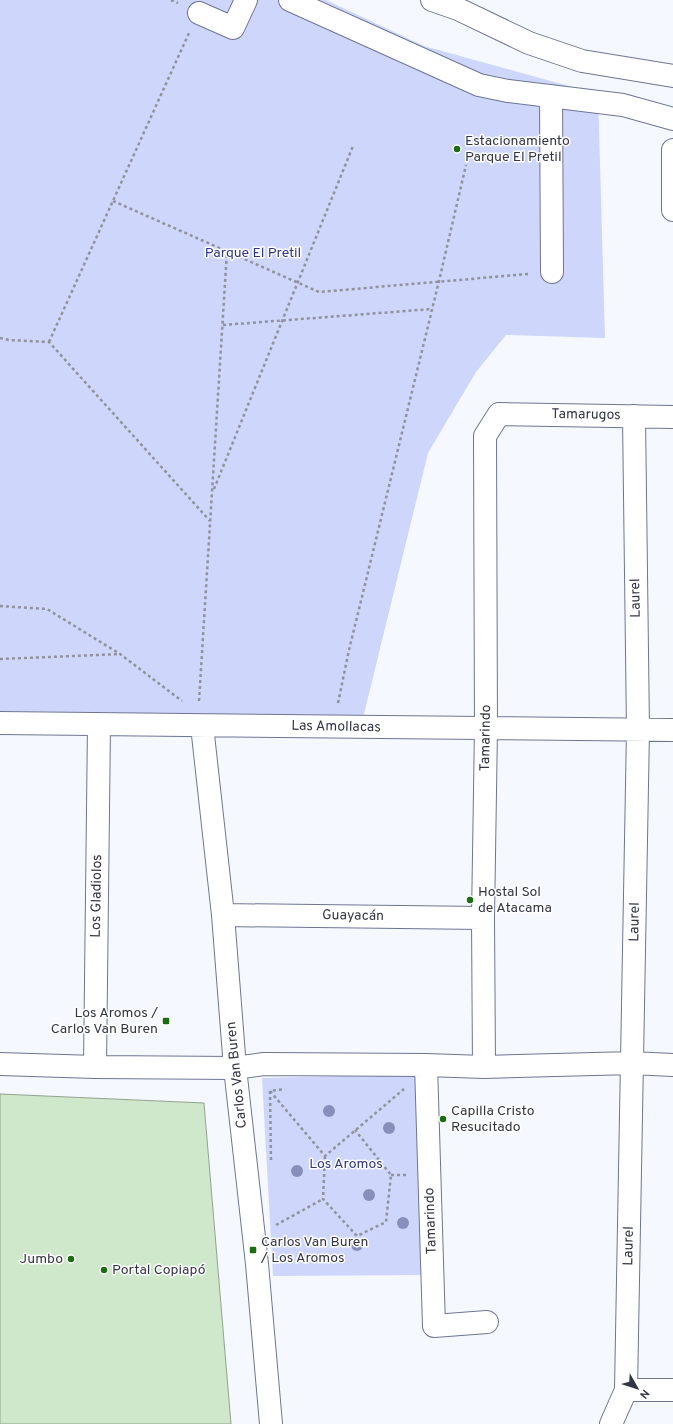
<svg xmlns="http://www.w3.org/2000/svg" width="673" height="1424" font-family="Overpass,sans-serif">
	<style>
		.green { fill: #ced7fb }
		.building { fill: #cfe8cb; stroke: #91a28e }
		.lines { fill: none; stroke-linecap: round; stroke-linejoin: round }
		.minor-casing { stroke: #6e7593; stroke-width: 24 }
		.path { stroke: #90929c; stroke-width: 2.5; stroke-dasharray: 3 3; stroke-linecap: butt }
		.minor { stroke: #fff; stroke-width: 22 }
		.tree { fill: #898ebb }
		.poi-dot { fill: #1c6d12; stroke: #fff; stroke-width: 1.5 }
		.labels { text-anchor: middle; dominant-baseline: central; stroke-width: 3; stroke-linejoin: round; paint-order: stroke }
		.poi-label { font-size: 14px; fill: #333643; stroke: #fff; text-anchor: start }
		.park-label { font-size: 14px; fill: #303783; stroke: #fff }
		.street-label { font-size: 14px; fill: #333643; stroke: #fff }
	</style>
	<rect width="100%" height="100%" fill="#f6f8ff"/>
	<!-- green -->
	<path class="green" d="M0,0H326L424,46L598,94L605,338L506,335L476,372L428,453L363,718L198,714L0,711Z
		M423,1074L426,1275L273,1276L262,1078Z"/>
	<!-- building -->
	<path class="building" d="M0,1094L204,1103L231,1424H0Z"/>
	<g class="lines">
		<!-- minor casing -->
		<g class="minor-casing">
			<path id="minor" d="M290,0L479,85L508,91L623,105L673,119
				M432,0L458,9L529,43L582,61L673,76
				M199,13L233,28L246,0
				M551,96L552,272
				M673,150V210
				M0,723L673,730
				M202,726L223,915L235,1068L257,1264L271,1424
				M223,915L483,918
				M0,1064L95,1067L235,1068L264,1064L426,1065L484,1067L632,1063L673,1065
				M426,1065L434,1326L487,1322
				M95,1067L99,724
				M484,1067L483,918L486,728L485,436L499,414L673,417
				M626,1390H673
				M611,1424L626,1390L638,730L634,416"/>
		</g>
		<!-- path -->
		<path class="path" d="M171,0L178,3
			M113,201L319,292L528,274
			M223,325L432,309
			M0,338L9,340L49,342L210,521
			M49,342L189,33
			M214,489L353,146
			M0,606L47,609L120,654L182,701
			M0,659L120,654
			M199,701L227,251
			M338,703L349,650L439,281L466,165
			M270,1091L325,1156L404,1089
			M325,1156L323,1199L357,1236L386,1222L391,1175L355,1130
			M271,1160L270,1091L285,1089
			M391,1175H407
			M276,1225L323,1199"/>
		<!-- minor -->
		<use href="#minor" class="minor"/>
	</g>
	<!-- trees -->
	<g class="tree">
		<circle cx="329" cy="1111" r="6"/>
		<circle cx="389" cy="1128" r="6"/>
		<circle cx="297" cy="1171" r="6"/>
		<circle cx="369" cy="1195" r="6"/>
		<circle cx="403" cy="1223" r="6"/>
		<circle cx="357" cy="1245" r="6"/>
	</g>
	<!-- markers -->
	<g class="poi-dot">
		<circle cx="457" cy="149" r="4"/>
		<circle cx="470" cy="900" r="4"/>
		<rect x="162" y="1017" width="8" height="8" rx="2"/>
		<circle cx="443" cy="1119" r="4"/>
		<rect x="249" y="1246" width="8" height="8" rx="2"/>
		<circle cx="71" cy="1259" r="4"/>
		<circle cx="104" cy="1270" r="4"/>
	</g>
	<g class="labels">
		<!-- poi labels -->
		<g class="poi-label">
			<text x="465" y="141">Estacionamiento<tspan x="465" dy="16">Parque El Pretil</tspan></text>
			<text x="478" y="892">Hostal Sol<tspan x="478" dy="16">de Atacama</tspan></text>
			<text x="158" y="1013" text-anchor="end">Los Aromos /<tspan x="158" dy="16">Carlos Van Buren</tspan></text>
			<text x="451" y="1111">Capilla Cristo<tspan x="451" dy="16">Resucitado</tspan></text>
			<text x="261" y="1242">Carlos Van Buren<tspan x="261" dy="16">/ Los Aromos</tspan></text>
			<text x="63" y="1259" text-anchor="end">Jumbo</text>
			<text x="112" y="1270">Portal Copiapó</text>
		</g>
		<!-- park labels -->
		<g class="park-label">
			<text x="253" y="253">Parque El Pretil</text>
			<text x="346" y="1164">Los Aromos</text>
		</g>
		<!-- street labels -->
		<g class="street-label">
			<text transform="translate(586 415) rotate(1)">Tamarugos</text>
			<text transform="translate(636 598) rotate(-91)">Laurel</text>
			<text transform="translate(336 727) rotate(1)">Las Amollacas</text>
			<text transform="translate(486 738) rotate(-89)">Tamarindo</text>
			<text transform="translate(97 896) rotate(-89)">Los Gladiolos</text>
			<text transform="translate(353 916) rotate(1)">Guayacán</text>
			<text transform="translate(635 922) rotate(-89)">Laurel</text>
			<text transform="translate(237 1075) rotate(-96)">Carlos Van Buren</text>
			<text transform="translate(431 1221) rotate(-92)">Tamarindo</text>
			<text transform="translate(629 1246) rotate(-89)">Laurel</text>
		</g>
	</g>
	<!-- north arrow -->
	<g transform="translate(637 1388) rotate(129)" stroke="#ffffff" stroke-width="3" paint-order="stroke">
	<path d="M0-3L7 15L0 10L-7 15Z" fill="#333643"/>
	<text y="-6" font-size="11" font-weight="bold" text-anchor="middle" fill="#333643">N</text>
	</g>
</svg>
